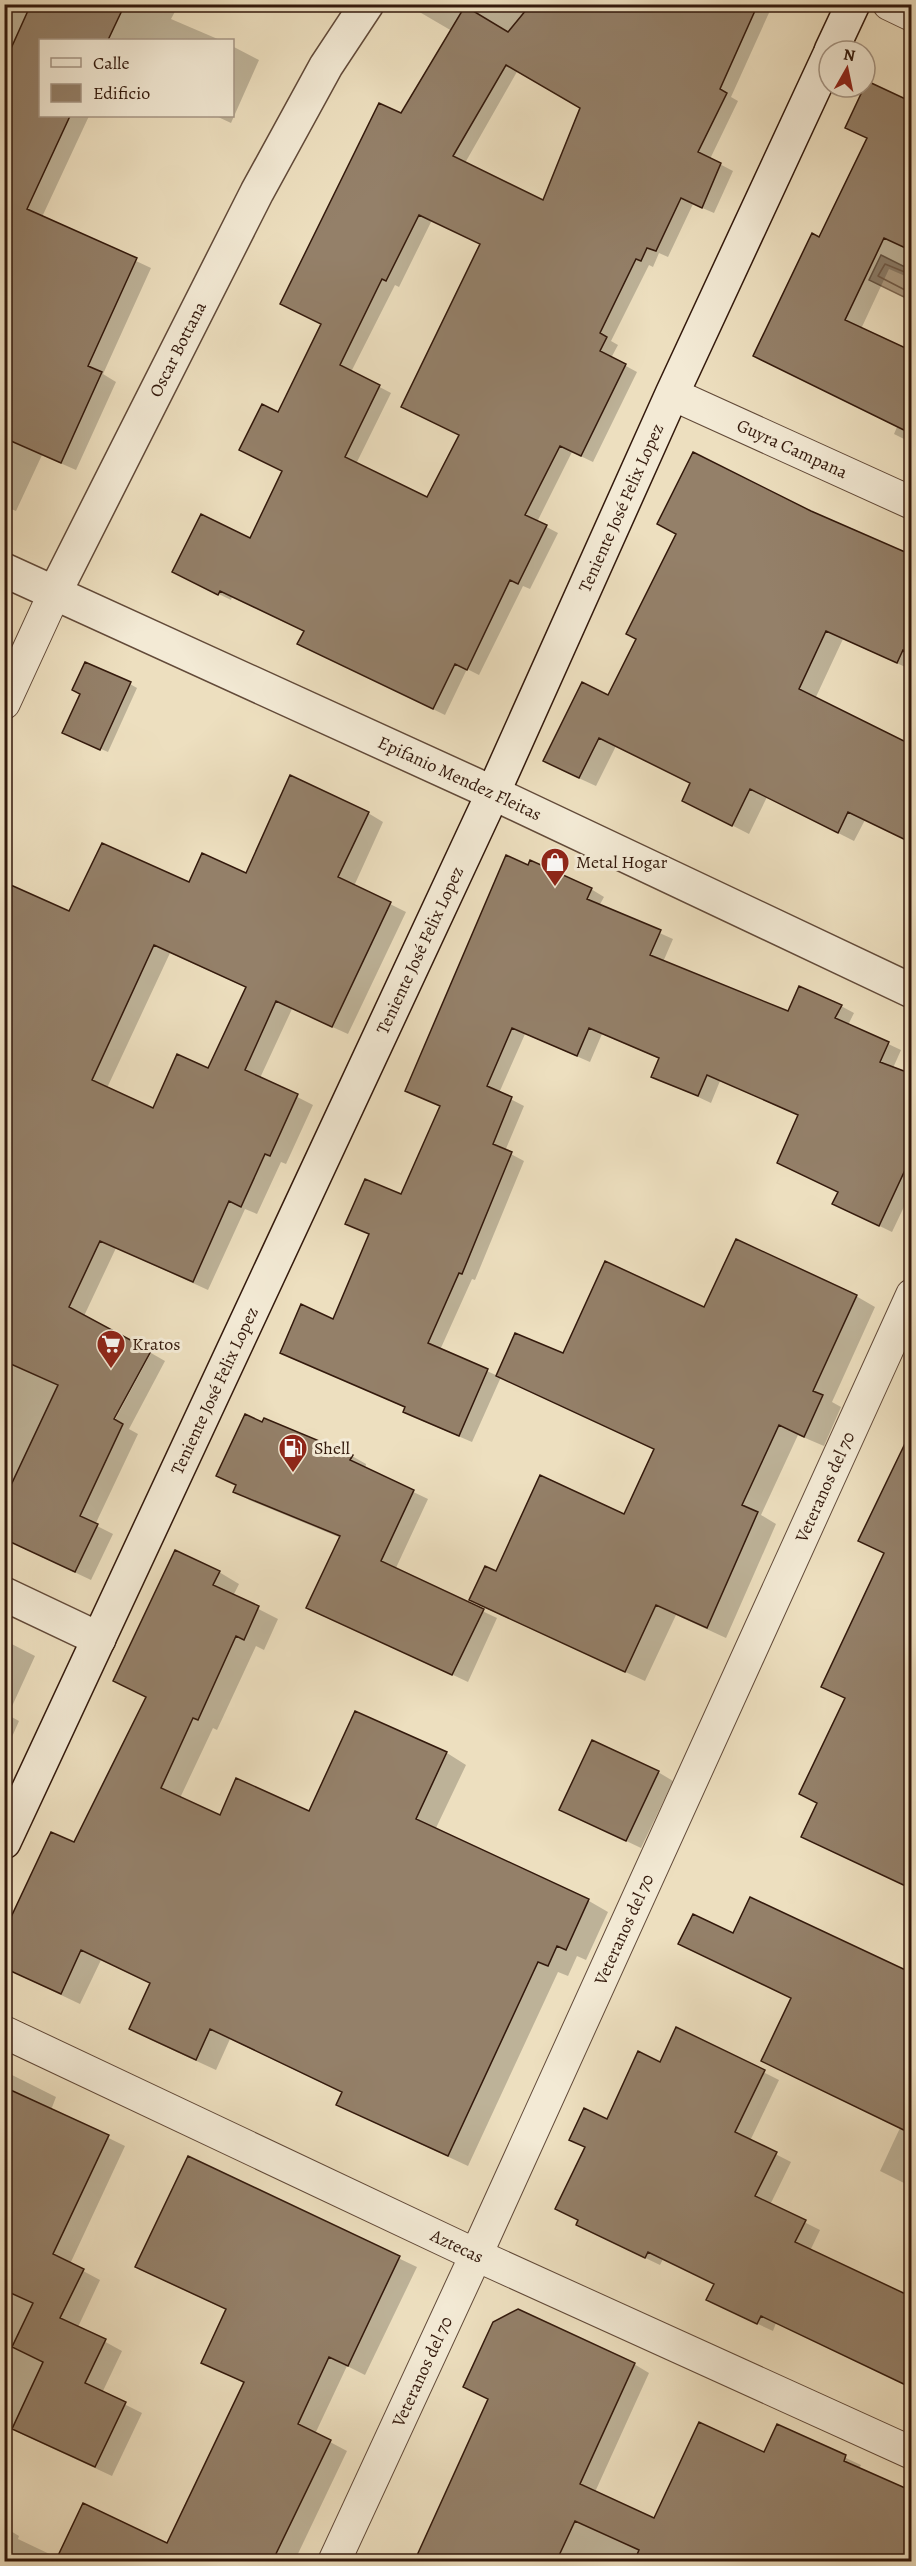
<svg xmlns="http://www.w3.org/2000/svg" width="916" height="2566" font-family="Alegreya,serif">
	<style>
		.water { fill: #ae9c82; stroke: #7d6853; stroke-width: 1.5 }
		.shadow { fill: #0003; fill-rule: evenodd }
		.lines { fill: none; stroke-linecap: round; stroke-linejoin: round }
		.shore { stroke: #705a47; stroke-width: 1.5 }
		.building { fill: #948069; stroke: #33190c; stroke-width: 1.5; fill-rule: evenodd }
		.minor-casing { stroke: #624a39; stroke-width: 34 }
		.tertiary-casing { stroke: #624a39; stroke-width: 36 }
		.secondary-casing { stroke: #33190c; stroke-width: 36 }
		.minor { stroke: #f3ead5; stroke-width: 32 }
		.tertiary { stroke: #f3ead5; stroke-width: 33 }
		.secondary { stroke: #f3ead5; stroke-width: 33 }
		.labels { text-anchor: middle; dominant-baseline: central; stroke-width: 6; stroke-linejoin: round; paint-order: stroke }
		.street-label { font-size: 18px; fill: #33190c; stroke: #f3ead5 }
		.poi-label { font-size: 18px; fill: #33190c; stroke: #f3ead5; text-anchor: start }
	</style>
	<rect width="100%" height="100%" fill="#eddfbf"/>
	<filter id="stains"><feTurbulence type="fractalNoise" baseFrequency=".00333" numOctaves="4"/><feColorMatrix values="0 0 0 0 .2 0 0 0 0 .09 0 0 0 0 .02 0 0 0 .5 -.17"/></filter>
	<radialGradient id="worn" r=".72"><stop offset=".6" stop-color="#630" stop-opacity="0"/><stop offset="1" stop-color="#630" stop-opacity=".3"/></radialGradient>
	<!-- water -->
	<path class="water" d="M881,255L911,270V292L908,299L869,280Z"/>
	<!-- shadow -->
	<path class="shadow" d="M4,4H179L171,19L220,40H40V116H89L42,217L151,268L103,374L116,382L76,470L42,455L16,511L4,506Z
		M420,4H773L731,97L738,101L710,159L733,171L714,213L693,204L668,257L659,253L653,267L649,265L611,341L618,345L611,358L637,372L593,462L572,452L537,522L558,533L530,589L523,586L479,675L467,669L445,715L311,650L305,632L232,597L231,600L186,578L250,540L284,472L279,414L322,325L401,115L452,31L416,10ZM518,70L582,107L544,202L465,163ZM432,220L481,244L460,435L428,499L356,464L391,393L351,372L395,285L399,287Z
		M232,46L259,60L231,123L216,116H232Z
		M912,104V279L889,269L861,329L912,353V443L894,434L897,427L755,356L820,239L868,139L847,127Z
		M810,512L912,556V670L843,639L815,699L912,746V843L865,820L854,841L767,797L749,834L700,809L692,783L616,746L596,786L561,770L609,697Z
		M130,684L137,688L108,752L71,736L82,694Z
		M368,813L383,822L354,886L406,912L348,1034L292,1009L260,1078L313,1105L286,1164L281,1162L257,1214L245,1209L208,1290L116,1248L84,1316L109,1425L111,1427L151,1353L165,1361L129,1429L138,1434L95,1525L113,1534L91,1580L4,1539V905L70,913L189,884L246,875ZM170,953L247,988L209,1070L153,1110L107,1088Z
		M591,889L604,897L599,906L673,939L663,962L788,1013L841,1006L854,1013L848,1025L901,1050L893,1068L912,1076V1190L892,1232L834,1204L840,1192L800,1116L720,1081L711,1103L653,1076L660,1059L602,1034L590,1062L525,1034L499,1093L524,1106L505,1151L524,1161L475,1280L472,1279L440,1350L498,1376L705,1309L856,1296L875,1307L832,1402L841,1407L824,1446L798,1435L761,1515L776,1524L726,1638L676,1615L645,1681L490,1610L471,1600L497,1573L625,1516L655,1450L501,1377L472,1442L418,1419L405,1411L406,1408L282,1352L334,1321L371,1235L347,1223L402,1196L441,1106L407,1090Z
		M352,1456L366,1464L365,1469L428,1499L395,1570L497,1618L468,1682L308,1607L341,1538L249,1500L235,1491L237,1486L218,1475Z
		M219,1572L239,1584L233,1596L278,1619L264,1650L256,1646L217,1730L213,1728L180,1798L221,1817L310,1813L356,1713L447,1753L466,1765L435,1830L589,1901L608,1912L586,1960L577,1956L568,1976L558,1972L468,2166L358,2115L338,2104L343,2093L230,2039L216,2070L151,2040L131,2029L151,1984L101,1960L80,2004L4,1968V1936L75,1844L147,1698L115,1681Z
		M4,1640L35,1656L8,1715L19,1721L4,1755Z
		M658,1772L673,1781L641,1848L561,1810Z
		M734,1935L912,1975V2187L880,2171L900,2128L778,2069L792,1999L680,1944Z
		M677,2029L779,2080L750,2141L791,2162L770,2205L820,2230L810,2251L906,2296L910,2287H912V2388L776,2323L773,2331L723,2308L715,2285L663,2259L660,2265L593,2233L586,2148L571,2140L607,2121L660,2064Z
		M4,2071L56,2097L51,2110L125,2146L70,2264L100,2280L78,2327L122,2351L102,2393L142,2413L112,2476L4,2426Z
		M188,2158L417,2267L365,2375L347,2366L315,2434L347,2451L295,2560L298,2562H4V2527L19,2536L18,2539L58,2558L168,2545L245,2384L203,2362L227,2310L154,2276Z
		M634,2364L649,2373L595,2492L655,2520L765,2454L777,2426L861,2465L859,2469L912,2562H419L490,2400L465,2386Z"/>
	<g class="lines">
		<!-- shore -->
		<path class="shore" d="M912,275L885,264L878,276L907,291H912"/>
	</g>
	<!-- building -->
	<path class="building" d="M31,4H125L108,40H40V116H70L27,209L137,258L88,366L102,372L61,463L4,438V64Z
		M531,4H758L720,89L727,93L698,152L721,163L702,208L681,198L656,251L647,248L641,261L636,259L600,333L607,337L600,351L626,364L581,456L560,446L525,515L547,525L518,584L510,580L467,670L455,664L433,709L297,644L304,631L220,591L218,595L172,572L201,514L250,538L282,471L239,450L262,404L278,412L321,324L280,304L379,103L401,113L465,6L508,32ZM506,65L580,108L543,200L453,156ZM419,215L480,244L401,407L459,435L427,497L345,457L380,385L340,365L382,279L386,281Z
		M867,81L912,102V251L884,238L845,320L912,351V434L753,356L812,233L819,237L867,138L845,128Z
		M693,452L811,511L912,555V654L903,650L897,663L826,631L799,689L912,745V843L848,812L838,833L750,789L732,826L682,801L690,783L599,738L579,778L543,761L582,682L608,695L636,639L626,634L676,534L657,524Z
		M85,662L131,682L100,750L62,733L80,694L72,690Z
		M290,775L369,812L338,877L391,902L332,1027L276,1001L245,1070L298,1094L270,1156L265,1154L241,1207L229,1201L193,1282L100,1241L69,1307L151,1351L114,1419L123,1424L80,1516L98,1524L75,1572L4,1539V1500L58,1385L4,1361V882L69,911L102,843L189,882L202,853L246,873ZM154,945L246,987L208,1068L177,1054L153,1108L92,1080Z
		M506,855L528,865L530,860L592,888L587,899L661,930L650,955L788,1011L799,986L842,1005L835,1018L889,1042L880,1062L912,1074V1155L879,1226L832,1204L838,1192L777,1163L798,1115L707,1075L698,1096L651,1077L659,1058L589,1028L577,1056L512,1028L487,1086L512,1097L493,1144L512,1152L462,1274L459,1273L428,1343L488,1369L459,1436L403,1412L405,1407L280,1353L301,1304L333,1319L369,1234L345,1224L365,1179L401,1194L440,1106L405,1091Z
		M736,1239L857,1295L813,1391L823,1395L804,1437L779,1425L742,1505L758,1512L707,1628L656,1605L625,1672L469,1600L485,1566L496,1571L540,1475L624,1514L654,1449L496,1376L515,1333L563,1353L605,1261L704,1307Z
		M245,1414L262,1422L264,1418L353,1455L350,1460L414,1490L381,1561L484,1609L452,1675L306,1608L340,1536L233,1492L236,1485L216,1476Z
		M912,1429V1889L801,1837L817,1803L799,1794L845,1698L821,1687L884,1553L858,1541Z
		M175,1550L220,1571L213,1585L259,1606L244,1640L236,1636L198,1720L193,1718L161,1788L220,1815L236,1778L309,1811L355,1711L447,1752L416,1819L589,1899L566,1950L557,1946L548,1966L538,1962L448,2156L336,2105L342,2092L210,2029L196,2060L129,2029L150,1983L81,1950L61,1994L4,1968V1932L51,1832L74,1842L146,1697L113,1681Z
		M592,1740L659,1771L626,1841L559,1810Z
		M750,1897L912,1973V2134L761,2061L791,1998L678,1944L693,1914L733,1933Z
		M676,2027L765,2070L735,2132L777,2152L755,2196L806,2220L795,2242L912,2297V2388L761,2316L757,2324L706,2300L714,2284L648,2252L645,2258L576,2225L578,2220L555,2209L585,2147L569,2140L584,2108L607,2119L638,2051L660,2062Z
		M4,2087L109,2135L53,2254L84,2269L60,2318L106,2339L85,2383L126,2402L95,2467L12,2429L43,2362L12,2347L33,2303L4,2290Z
		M188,2156L400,2256L348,2366L329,2357L298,2424L331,2440L272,2562H55L83,2503L167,2543L244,2382L201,2363L226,2309L135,2267Z
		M518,2309L635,2363L580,2484L654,2518L699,2422L764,2452L777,2424L846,2455L844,2461L912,2491V2562H634L639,2550L575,2521L556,2562H414L488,2399L463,2387L493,2322Z"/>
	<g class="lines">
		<!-- minor casing -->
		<g class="minor-casing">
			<g id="minor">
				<path d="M889,4L912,15"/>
				<path id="s1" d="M672,394L912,503"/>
				<path d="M4,703L55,592"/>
				<path id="s2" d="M4,2032L476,2255L912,2453"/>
				<path id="s3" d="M334,2562L476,2255L912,1295"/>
			</g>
		</g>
		<!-- tertiary casing -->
		<g class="tertiary-casing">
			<g id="tertiary">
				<path id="s4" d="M4,570L493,793L912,991"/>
				<path id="s5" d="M55,592L257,192L326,66L367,4"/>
				<path d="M4,1594L99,1639"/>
			</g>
		</g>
		<!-- secondary casing -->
		<g class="secondary-casing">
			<g id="secondary">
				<path d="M831,51L853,4"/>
				<path id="s6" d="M4,1842L493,793L672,394L829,56"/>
			</g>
		</g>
		<!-- minor -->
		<use href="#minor" class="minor"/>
		<!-- tertiary -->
		<use href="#tertiary" class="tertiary"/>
		<!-- secondary -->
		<use href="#secondary" class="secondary"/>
	</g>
	<!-- icons -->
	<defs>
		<g id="shop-pin" transform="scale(1.5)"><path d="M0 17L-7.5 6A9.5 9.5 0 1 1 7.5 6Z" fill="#8f2418" stroke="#f3ead5"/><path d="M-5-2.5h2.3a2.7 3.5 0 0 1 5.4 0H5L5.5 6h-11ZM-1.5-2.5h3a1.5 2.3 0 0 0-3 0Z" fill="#fff"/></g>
		<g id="supermarket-pin" transform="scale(1.5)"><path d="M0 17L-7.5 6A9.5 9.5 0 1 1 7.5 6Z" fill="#8f2418" stroke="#f3ead5"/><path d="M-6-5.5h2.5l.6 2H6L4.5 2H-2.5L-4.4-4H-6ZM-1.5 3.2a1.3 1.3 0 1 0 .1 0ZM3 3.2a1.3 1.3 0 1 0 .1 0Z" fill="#fff"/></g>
		<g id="fuel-pin" transform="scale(1.5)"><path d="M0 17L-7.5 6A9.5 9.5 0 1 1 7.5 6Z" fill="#8f2418" stroke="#f3ead5"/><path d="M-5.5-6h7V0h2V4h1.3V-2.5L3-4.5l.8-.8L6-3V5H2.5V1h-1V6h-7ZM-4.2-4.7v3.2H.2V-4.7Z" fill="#fff"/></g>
	</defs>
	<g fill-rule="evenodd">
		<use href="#shop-pin" x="555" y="862"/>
		<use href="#supermarket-pin" x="111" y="1344"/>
		<use href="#fuel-pin" x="293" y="1448"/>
	</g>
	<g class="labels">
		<!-- street labels -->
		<g class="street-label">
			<text stroke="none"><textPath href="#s5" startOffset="272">Oscar Bottana</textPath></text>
			<text stroke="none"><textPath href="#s1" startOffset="132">Guyra Campana</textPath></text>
			<text stroke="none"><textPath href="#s6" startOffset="1470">Teniente José Felix Lopez</textPath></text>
			<text stroke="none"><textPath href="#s4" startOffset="501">Epifanio Mendez Fleitas</textPath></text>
			<text stroke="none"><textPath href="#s6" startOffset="984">Teniente José Felix Lopez</textPath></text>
			<text stroke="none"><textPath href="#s6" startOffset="498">Teniente José Felix Lopez</textPath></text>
			<text stroke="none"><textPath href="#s3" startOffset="1182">Veteranos del 70</textPath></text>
			<text stroke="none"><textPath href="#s3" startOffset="696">Veteranos del 70</textPath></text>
			<text stroke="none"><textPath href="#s2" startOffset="501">Aztecas</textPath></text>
			<text stroke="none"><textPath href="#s3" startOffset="210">Veteranos del 70</textPath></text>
		</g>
		<!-- poi labels -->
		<g class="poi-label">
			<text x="576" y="862">Metal Hogar</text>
			<text x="132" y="1344">Kratos</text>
			<text x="314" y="1448">Shell</text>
		</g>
	</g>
	<!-- margin -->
	<rect width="916" height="2566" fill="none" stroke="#eddfbf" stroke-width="24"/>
	<rect x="6" y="6" width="904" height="2554" fill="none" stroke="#33190c" stroke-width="3"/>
	<rect x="12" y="12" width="892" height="2542" fill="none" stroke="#33190c" stroke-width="1.5"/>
	<!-- legend -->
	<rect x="39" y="39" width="195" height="78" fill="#f3ead5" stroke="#a69685" stroke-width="1.5"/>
	<rect x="51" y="58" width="30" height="9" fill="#f3ead5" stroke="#a69685" stroke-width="1.5"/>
	<text x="93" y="69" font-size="18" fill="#33190c">Calle</text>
	<rect x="51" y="84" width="30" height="18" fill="#948069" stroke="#a69685" stroke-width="1.5"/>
	<text x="93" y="99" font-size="18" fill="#33190c">Edificio</text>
	<!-- north arrow -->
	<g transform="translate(847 69) rotate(9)"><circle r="28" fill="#f3ead5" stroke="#a69685" stroke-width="1.5"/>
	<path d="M0-4.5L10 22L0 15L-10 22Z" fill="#8f2418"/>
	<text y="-9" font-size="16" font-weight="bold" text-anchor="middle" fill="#33190c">N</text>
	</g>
	<rect width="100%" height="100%" filter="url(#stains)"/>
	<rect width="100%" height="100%" fill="url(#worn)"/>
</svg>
